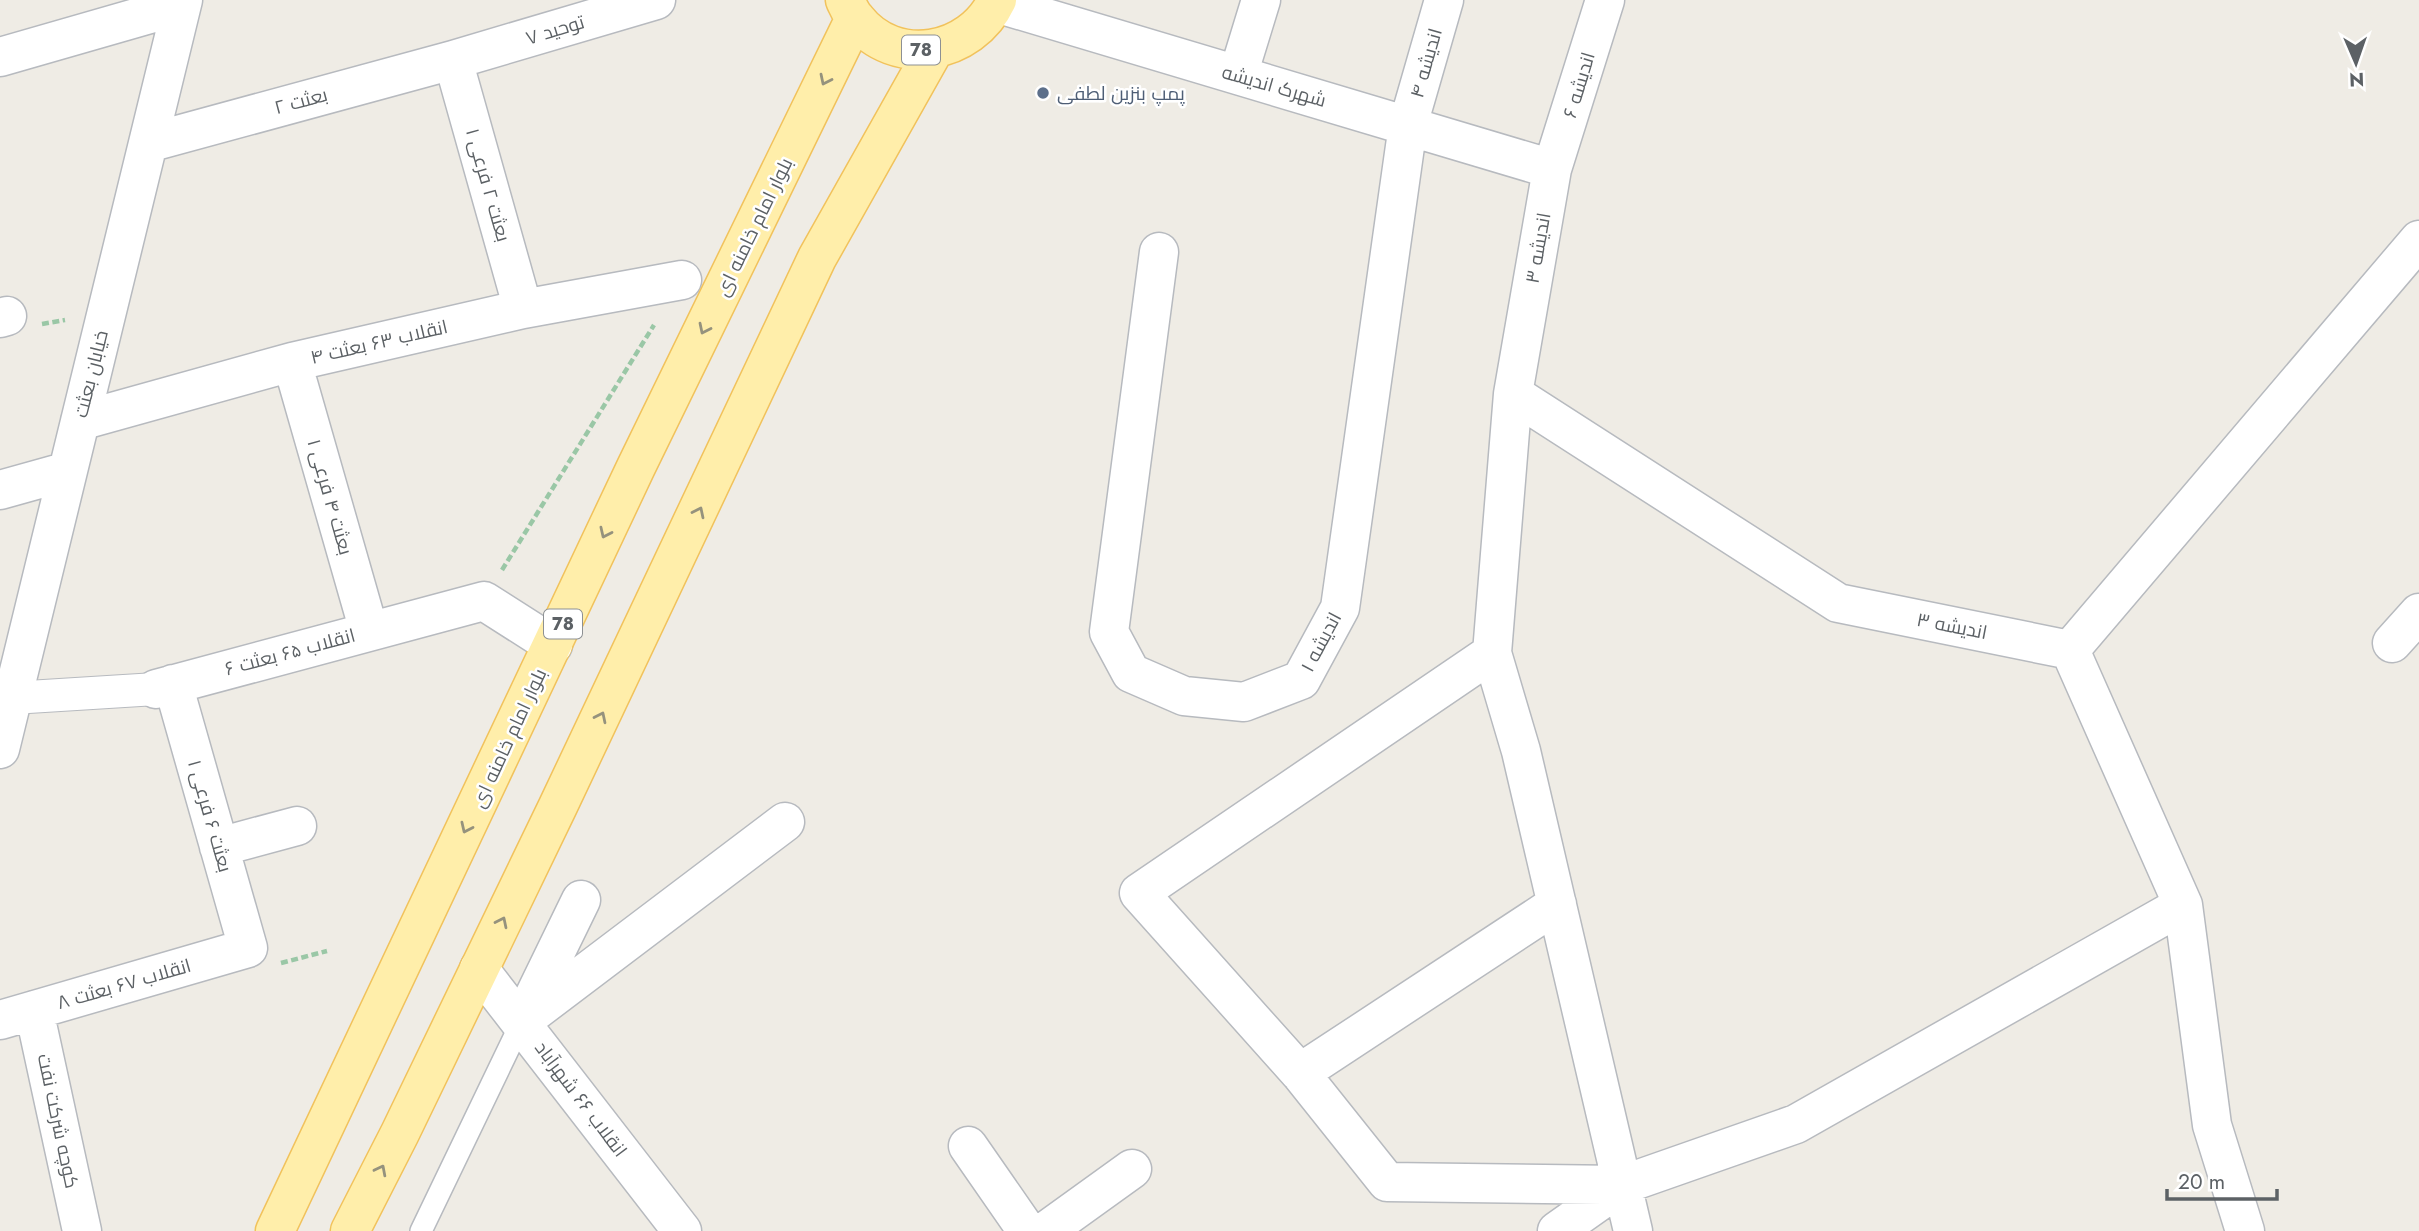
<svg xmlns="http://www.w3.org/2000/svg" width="2419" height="1231" font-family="Jost,Cairo,sans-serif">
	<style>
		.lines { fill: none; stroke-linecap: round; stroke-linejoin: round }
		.service-casing { stroke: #b7babf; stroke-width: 24 }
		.pedestrian-casing { stroke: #b7babf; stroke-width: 34 }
		.minor-casing { stroke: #b7babf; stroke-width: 41 }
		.primary-casing { stroke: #f1c25c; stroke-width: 41 }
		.path { stroke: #9ac7a6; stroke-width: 4.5; stroke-dasharray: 7 3.5; stroke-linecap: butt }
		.service { stroke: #fff; stroke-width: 21 }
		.pedestrian { stroke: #fff; stroke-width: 32 }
		.minor { stroke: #fff; stroke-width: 38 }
		.primary { stroke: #fea; stroke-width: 38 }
		.oneway { stroke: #95927d }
		.service-dot { fill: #5c6f8a; stroke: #fff; stroke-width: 2.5 }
		.labels { text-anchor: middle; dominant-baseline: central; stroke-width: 5; stroke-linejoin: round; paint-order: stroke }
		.shield { fill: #fff; stroke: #8d9093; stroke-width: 2 }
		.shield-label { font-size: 18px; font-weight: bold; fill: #5c6165 }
		.street-label { font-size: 19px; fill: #5c6165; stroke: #fff }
		.service-label { font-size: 19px; fill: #4e5e75; stroke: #fff; text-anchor: start }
	</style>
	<rect width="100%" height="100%" fill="#efece5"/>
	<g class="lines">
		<!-- service casing -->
		<g class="service-casing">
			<path id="service" d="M421,1231L522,1021"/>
		</g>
		<!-- pedestrian casing -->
		<g class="pedestrian-casing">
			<path id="pedestrian" d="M12,698L156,689"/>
		</g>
		<!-- minor casing -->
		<g class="minor-casing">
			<path id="minor" d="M1605,0L1552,169L1513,394L1838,603L2070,650L2183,905L2212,1125L2245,1231
				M996,3L1552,169
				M0,57L181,5
				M453,60L523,309
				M1238,75L1261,0
				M148,143L453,60L656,0
				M1159,252L1109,632L1131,673L1184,696L1244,702L1301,680L1340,608L1408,125L1444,0
				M0,318L7,316
				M292,362L369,631
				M1513,394L1492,653L1521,751L1633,1231
				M80,421L292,362L523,309L682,280
				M0,490L68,471
				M2392,643L2419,613
				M2070,650L2419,240
				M1492,653L1139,893L1300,1073L1387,1182L1622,1185
				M156,689L484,601L553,645
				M0,749L183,0
				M219,847L297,826
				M479,969L682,1231
				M34,1010L82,1231
				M526,1013L581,900
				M0,1020L248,948L173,684
				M522,1021L785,822
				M1300,1073L1557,904
				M968,1146L1027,1231
				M1046,1231L1132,1169
				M1557,1231L1622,1185L1796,1124L2183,905"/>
		</g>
		<!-- primary casing -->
		<g class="primary-casing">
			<path id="primary" d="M845,0C848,6 851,14 856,19C895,69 971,55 997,0
				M275,1231L636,467L855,18
				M350,1231L400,1133L558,806L817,258L934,50"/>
		</g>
		<!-- path -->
		<path class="path" d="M42,324L65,320
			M502,570L654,325
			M281,963L327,951"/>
		<!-- service -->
		<use href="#service" class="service"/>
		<!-- pedestrian -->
		<use href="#pedestrian" class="pedestrian"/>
		<!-- minor -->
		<use href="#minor" class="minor"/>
		<!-- primary -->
		<use href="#primary" class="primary"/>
	</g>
	<!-- one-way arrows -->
	<defs><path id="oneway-chevron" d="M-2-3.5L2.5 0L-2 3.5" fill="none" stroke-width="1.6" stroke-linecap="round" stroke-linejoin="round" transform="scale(1.75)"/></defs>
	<g class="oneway">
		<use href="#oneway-chevron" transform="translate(825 80) rotate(116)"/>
		<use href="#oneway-chevron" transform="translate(704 329) rotate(116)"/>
		<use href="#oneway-chevron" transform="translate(699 512) rotate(-64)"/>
		<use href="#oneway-chevron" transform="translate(605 533) rotate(115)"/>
		<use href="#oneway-chevron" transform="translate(601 717) rotate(-64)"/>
		<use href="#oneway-chevron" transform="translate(466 828) rotate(115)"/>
		<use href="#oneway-chevron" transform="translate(502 922) rotate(-64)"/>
		<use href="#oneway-chevron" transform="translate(381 1170) rotate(-63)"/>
	</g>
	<!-- markers -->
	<circle class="service-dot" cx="1043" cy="93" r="7"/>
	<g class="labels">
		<!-- shield labels -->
		<g class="shield">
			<rect x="902" y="35.5" width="38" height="29" rx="5"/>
			<rect x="544" y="609.5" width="38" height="29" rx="5"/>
		</g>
		<g class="shield-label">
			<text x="921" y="50">78</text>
			<text x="563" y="624">78</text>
		</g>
		<!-- street labels -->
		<g class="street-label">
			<text transform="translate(555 30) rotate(-17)">توحید ۷</text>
			<text transform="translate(1426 63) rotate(-74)">اندیشه ۴</text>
			<text transform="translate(1579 85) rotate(-73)">اندیشه ۶</text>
			<text transform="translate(1274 86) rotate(16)">شهرک اندیشه</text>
			<text transform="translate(301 101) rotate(-15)">بعثت ۲</text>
			<text transform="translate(488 185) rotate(74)">بعثت ۲ فرعی ۱</text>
			<text transform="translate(754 227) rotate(-64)">بلوار امام خامنه ای</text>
			<text transform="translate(1538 248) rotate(-80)">اندیشه ۳</text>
			<text transform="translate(379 342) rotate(-13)">انقلاب ۶۳ بعثت ۴</text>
			<text transform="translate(91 374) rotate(-76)">خیابان بعثت</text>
			<text transform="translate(330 497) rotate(74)">بعثت ۴ فرعی ۱</text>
			<text transform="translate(1952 626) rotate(11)">اندیشه ۳</text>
			<text transform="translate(1321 642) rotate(-62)">اندیشه ۱</text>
			<text transform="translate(290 652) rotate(-15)">انقلاب ۶۵ بعثت ۶</text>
			<text transform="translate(509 738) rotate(-65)">بلوار امام خامنه ای</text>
			<text transform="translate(210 816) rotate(74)">بعثت ۶ فرعی ۱</text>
			<text transform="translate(124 984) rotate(-16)">انقلاب ۶۷ بعثت ۸</text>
			<text transform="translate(581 1099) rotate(53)">انقلاب ۶۶ شهرآباد</text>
			<text transform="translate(58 1121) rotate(78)">کوچه شرکت نفت</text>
		</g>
		<!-- service labels -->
		<g class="service-label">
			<text x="1057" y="93">پمپ بنزین لطفی</text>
		</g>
	</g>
	<!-- north arrow -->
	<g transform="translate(2356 63) rotate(178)" stroke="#ffffff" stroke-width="5" paint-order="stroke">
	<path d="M0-5L12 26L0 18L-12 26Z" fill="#5c6165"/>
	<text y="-10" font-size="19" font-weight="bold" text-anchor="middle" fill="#5c6165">N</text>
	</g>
	<!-- scale -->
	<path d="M2167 1189v10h110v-10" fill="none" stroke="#5c6165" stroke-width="3.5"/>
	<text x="2178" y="1189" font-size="21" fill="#5c6165" stroke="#ffffff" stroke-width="5" paint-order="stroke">20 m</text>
</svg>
